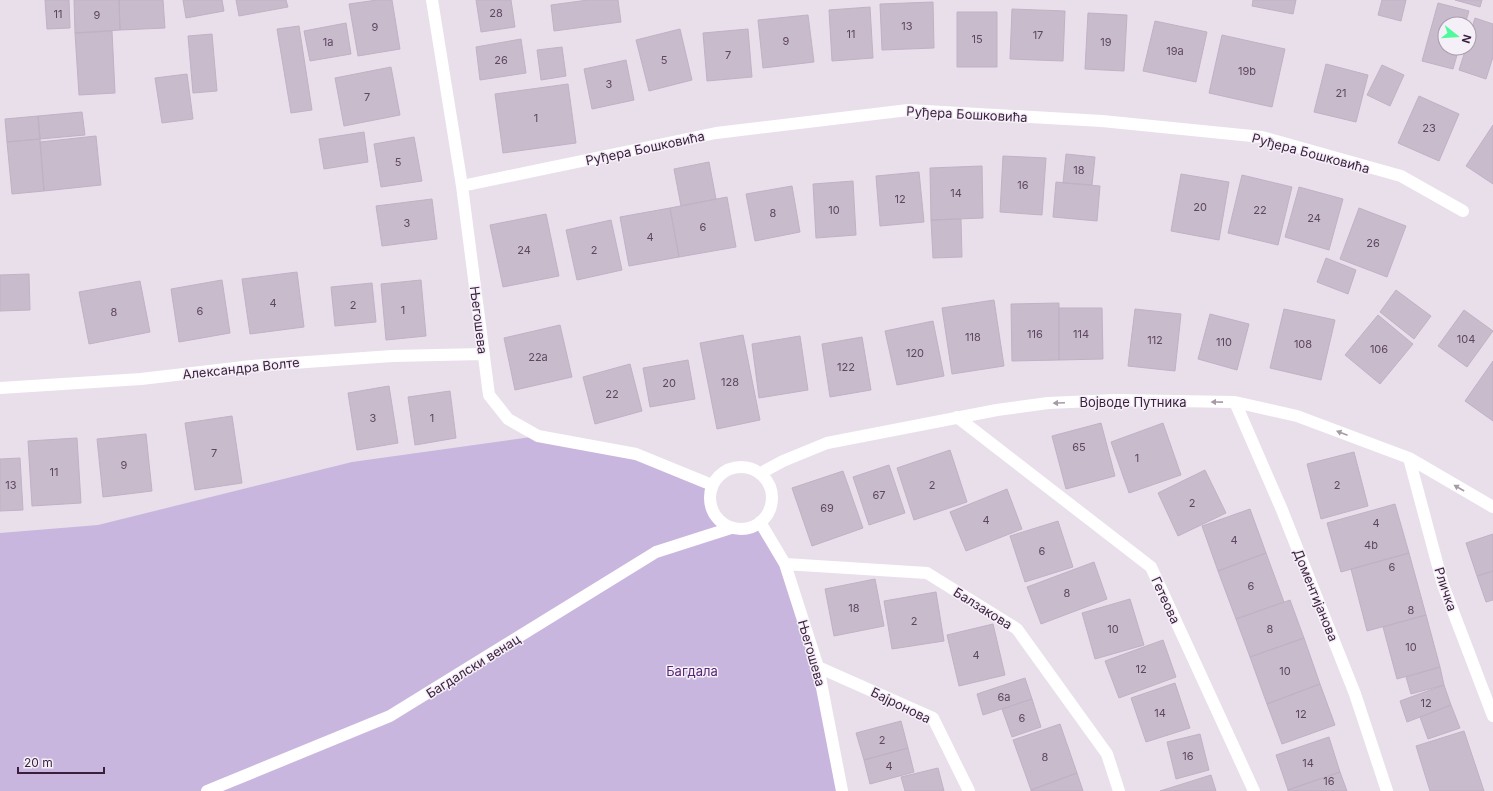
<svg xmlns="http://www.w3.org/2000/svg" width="1493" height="791" font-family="Inter,sans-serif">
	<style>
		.green { fill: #c9b6de }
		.building { fill: #c8bbcc; stroke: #c1b1c5 }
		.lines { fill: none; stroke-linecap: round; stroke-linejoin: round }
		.minor { stroke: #fff; stroke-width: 12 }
		.oneway { fill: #a69aa7 }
		.labels { text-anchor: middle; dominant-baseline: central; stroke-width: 3; stroke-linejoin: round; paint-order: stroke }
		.number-label { font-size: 11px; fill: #5e4660 }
		.street-label { font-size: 13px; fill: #3a1f3c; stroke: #f5eff8 }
		.park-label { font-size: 13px; fill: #552775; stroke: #f5eff8 }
	</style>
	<rect width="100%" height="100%" fill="#e8dfeb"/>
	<!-- green -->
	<path class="green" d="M538,436L610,448L712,485C704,519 730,539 760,522L785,564L818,667L842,791H0V533L98,525L352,462Z"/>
	<!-- building -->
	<path class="building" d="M45,0H69L70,28L47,29Z
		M74,0H119L120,30L75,33Z
		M119,0H163L165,28L120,30Z
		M183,0H222L224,11L186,18Z
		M236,0H286L288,7L239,16Z
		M377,0H392L400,49L358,56L349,4Z
		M476,0H511L515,27L481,32Z
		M588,0H618L621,22L554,31L551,5Z
		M1253,0H1296L1293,14L1252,6Z
		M1382,0H1406L1401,21L1378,15Z
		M1455,0H1482L1480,7Z
		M933,2L934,48L882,50L880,4Z
		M1438,3L1469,11L1465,24H1445V48H1459L1453,69L1422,61Z
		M870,7L873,58L832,61L829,10Z
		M1012,9L1065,11L1063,61L1010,59Z
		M957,12H997V67H957Z
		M1088,13L1127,15L1124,71L1085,69Z
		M808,15L814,62L763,68L758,20Z
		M1475,18L1493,24V57L1486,79L1459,70L1466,48H1469V37Z
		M1155,21L1207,32L1196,82L1143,71Z
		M346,23L351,54L310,61L304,31Z
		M299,26L312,110L291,113L277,29Z
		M680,29L692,80L649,91L636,40Z
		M748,29L752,77L707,81L703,33Z
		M112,31L115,93L79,95L75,33Z
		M212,34L217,91L193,93L188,36Z
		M1222,35L1285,49L1272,107L1209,93Z
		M521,39L526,73L480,80L476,47Z
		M562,47L566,76L541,80L537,50Z
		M626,60L634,100L592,109L584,69Z
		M1326,64L1368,75L1356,122L1314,112Z
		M1382,65L1404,75L1390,106L1367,95Z
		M391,67L400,115L344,126L335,78Z
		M187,74L193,119L162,123L155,78Z
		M568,84L576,143L503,153L495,94Z
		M1419,96L1459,114L1439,161L1398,143Z
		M82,112L85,135L40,139L38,116Z
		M38,116L40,139L7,142L5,119Z
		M1493,125V184L1466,166Z
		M364,132L368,162L324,169L319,139Z
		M96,136L101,185L44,191L40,142Z
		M414,137L422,181L381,187L374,144Z
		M40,139L44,191L12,194L7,142Z
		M1066,154L1095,157L1092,185L1063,183Z
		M1003,156L1046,158L1042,215L1000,212Z
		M709,162L716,199L681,206L674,169Z
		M982,166L983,218L931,220L930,168Z
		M919,172L924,222L880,226L876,176Z
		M1181,174L1229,182L1219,240L1171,231Z
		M1242,175L1292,187L1278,245L1228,233Z
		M853,181L856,235L816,238L813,184Z
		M1056,182L1100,186L1097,221L1053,217Z
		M792,186L800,232L755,241L746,194Z
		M1299,187L1343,199L1329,250L1285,237Z
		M727,197L736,247L679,257L670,208Z
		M432,199L437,239L382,246L376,206Z
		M670,208L679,257L629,266L620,217Z
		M1359,208L1406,226L1387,277L1340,259Z
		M546,214L559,276L503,287L490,225Z
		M961,219L962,257L933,258L931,220Z
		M611,220L622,270L577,280L566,230Z
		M1326,258L1356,270L1348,294L1317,282Z
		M297,272L304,327L250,334L242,279Z
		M29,274L30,310L0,311V275Z
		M222,280L230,333L179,342L171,289Z
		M421,280L426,336L386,340L381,284Z
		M140,281L150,332L89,344L79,292Z
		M372,283L376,322L335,326L331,287Z
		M1396,290L1431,316L1414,339L1380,312Z
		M994,300L1004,366L952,374L942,308Z
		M1059,303V360L1012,361L1011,304Z
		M1059,308H1102L1103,359L1059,360Z
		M1135,309L1181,314L1175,371L1128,366Z
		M1284,309L1335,320L1321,380L1270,368Z
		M1464,310L1493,331L1467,367L1438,346Z
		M1210,314L1249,324L1237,370L1198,359Z
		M1378,315L1413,344L1380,384L1345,355Z
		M933,321L944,376L897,385L885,331Z
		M560,325L572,377L515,390L504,338Z
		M743,335L760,420L717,429L700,343Z
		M800,336L808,390L759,398L752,344Z
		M862,337L871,390L830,397L822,344Z
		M688,360L695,399L650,407L643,368Z
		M1493,361V421L1465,401Z
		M630,364L642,411L595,424L583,377Z
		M389,386L398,443L357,450L348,393Z
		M450,391L456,438L415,445L408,397Z
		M232,416L242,483L195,490L185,423Z
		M1101,423L1115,476L1066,489L1052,436Z
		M1163,423L1181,475L1129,493L1111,442Z
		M146,434L152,491L103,497L97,439Z
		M77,438L81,503L32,506L28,441Z
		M950,450L967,502L914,520L897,468Z
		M1354,452L1368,506L1321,519L1307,464Z
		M20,458L23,510L0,511V459Z
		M889,465L905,513L869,525L853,477Z
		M1205,470L1226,513L1178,536L1158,493Z
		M843,471L863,528L812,546L792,488Z
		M1007,489L1022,529L966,551L950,512Z
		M1395,504L1409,553L1341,572L1327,523Z
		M1250,509L1266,553L1218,571L1202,526Z
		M1058,521L1073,567L1025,582L1010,536Z
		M1493,534V571L1477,576L1466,543Z
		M1266,553L1284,602L1236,619L1218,571Z
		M1409,553L1426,615L1367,631L1351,569Z
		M1094,562L1107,599L1041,624L1027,587Z
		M1493,571V600L1486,602L1477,576Z
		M875,579L884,626L834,636L825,589Z
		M936,592L944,641L892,649L884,601Z
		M1130,599L1144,645L1095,659L1082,613Z
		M1290,600L1304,638L1250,657L1236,619Z
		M1426,615L1440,667L1397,679L1383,627Z
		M993,624L1005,675L959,686L947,635Z
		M1304,638L1320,684L1267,704L1250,657Z
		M1163,640L1176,677L1119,698L1105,661Z
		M1440,667L1444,685L1411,694L1406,677Z
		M1025,678L1032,699L983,715L977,694Z
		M1175,683L1190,728L1146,742L1131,698Z
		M1320,684L1335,725L1282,744L1267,704Z
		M1444,685L1451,705L1407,722L1400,701Z
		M1032,699L1041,727L1012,737L1002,709Z
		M1451,705L1460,728L1428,739L1420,717Z
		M901,721L908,748L864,760L856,733Z
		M1060,724L1077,773L1031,790L1013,740Z
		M1464,731L1484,791H1430L1416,746Z
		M1200,734L1209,770L1176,779L1167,742Z
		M1329,737L1340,772L1288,790L1276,755Z
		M908,748L914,772L870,784L864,760Z
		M938,768L944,791H905L901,777Z
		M1340,772L1347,791H1288V790Z
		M1077,773L1083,791H1031V790Z
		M1211,775L1216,791H1160Z"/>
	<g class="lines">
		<!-- minor -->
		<path class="minor" d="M432,0L462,186L489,395L508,419L538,436L636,454L712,485
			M462,186L716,133L908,110L1102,121L1262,137L1401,176L1463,211
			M0,388L141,379L252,366L392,356L483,354
			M1235,402L1282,510L1355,694L1387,791
			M957,417L1151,567L1254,791
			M1409,458L1443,585L1493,716
			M710 498a31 31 0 1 1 62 0a31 31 0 1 1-62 0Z
			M761,473L783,461L827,443L997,410L1048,403L1115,400L1235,402L1297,416L1409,458L1493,507
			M760,522L785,564L818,667L842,791
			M785,564L927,573L1017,629L1107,754L1119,791
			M818,667L933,718L969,791
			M207,791L390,716L656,552L731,528"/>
	</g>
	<!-- one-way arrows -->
	<defs><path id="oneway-solid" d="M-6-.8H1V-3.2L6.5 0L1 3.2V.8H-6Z"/></defs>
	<g class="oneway">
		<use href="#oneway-solid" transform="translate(1217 402) rotate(-179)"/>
		<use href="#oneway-solid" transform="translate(1059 403) rotate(178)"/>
		<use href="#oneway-solid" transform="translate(1342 433) rotate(-159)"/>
		<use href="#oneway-solid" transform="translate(1459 488) rotate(-150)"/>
	</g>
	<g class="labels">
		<!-- number labels -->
		<g class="number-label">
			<text x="496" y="13">28</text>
			<text x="58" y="14">11</text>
			<text x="97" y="15">9</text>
			<text x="907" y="26">13</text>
			<text x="375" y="27">9</text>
			<text x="851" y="34">11</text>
			<text x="1038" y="35">17</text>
			<text x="977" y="39">15</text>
			<text x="786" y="41">9</text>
			<text x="328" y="42">1a</text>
			<text x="1106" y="42">19</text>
			<text x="1175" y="51">19a</text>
			<text x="728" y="55">7</text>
			<text x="501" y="60">26</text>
			<text x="664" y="60">5</text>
			<text x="1247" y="71">19b</text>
			<text x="609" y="84">3</text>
			<text x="1341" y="93">21</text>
			<text x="367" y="97">7</text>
			<text x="536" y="118">1</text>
			<text x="1429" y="128">23</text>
			<text x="398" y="162">5</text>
			<text x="1079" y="170">18</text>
			<text x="1023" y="185">16</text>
			<text x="956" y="193">14</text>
			<text x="900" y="199">12</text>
			<text x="1200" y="207">20</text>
			<text x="834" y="210">10</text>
			<text x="1260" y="210">22</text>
			<text x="773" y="213">8</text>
			<text x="1314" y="218">24</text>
			<text x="407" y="223">3</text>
			<text x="703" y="227">6</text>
			<text x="650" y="237">4</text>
			<text x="1373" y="243">26</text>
			<text x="524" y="250">24</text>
			<text x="594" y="250">2</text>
			<text x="273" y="303">4</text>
			<text x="353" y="305">2</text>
			<text x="403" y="310">1</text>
			<text x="200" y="311">6</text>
			<text x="114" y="312">8</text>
			<text x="1035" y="334">116</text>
			<text x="1081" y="334">114</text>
			<text x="973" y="337">118</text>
			<text x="1466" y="339">104</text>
			<text x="1155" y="340">112</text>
			<text x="1224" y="342">110</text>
			<text x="1303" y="344">108</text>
			<text x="1379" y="349">106</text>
			<text x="915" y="353">120</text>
			<text x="538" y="357">22a</text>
			<text x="846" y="367">122</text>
			<text x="730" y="382">128</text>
			<text x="669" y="383">20</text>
			<text x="612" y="394">22</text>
			<text x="373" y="418">3</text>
			<text x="432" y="418">1</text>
			<text x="1079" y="447">65</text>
			<text x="214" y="453">7</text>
			<text x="1137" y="458">1</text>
			<text x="124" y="465">9</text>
			<text x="54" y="472">11</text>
			<text x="11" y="485">13</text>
			<text x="932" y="485">2</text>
			<text x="1337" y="485">2</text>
			<text x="879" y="495">67</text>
			<text x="1192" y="503">2</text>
			<text x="827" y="508">69</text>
			<text x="986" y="520">4</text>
			<text x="1376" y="523">4</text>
			<text x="1234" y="540">4</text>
			<text x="1371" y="545">4b</text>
			<text x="1042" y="551">6</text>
			<text x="1392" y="567">6</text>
			<text x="1251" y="586">6</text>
			<text x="1067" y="593">8</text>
			<text x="854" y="608">18</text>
			<text x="1411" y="610">8</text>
			<text x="914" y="621">2</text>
			<text x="1113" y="629">10</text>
			<text x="1270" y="629">8</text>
			<text x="1411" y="647">10</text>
			<text x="976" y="655">4</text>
			<text x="1141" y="669">12</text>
			<text x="1285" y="671">10</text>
			<text x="1004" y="697">6a</text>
			<text x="1426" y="703">12</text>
			<text x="1160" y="713">14</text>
			<text x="1301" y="714">12</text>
			<text x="1022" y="718">6</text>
			<text x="882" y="740">2</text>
			<text x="1188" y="756">16</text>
			<text x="1045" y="757">8</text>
			<text x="1308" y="763">14</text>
			<text x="889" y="766">4</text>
			<text x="1329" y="781">16</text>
		</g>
		<!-- street labels -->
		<g class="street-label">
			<text transform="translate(967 114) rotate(3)">Руђера Бошковића</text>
			<text transform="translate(645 148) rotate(-12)">Руђера Бошковића</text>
			<text transform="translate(1311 153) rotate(15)">Руђера Бошковића</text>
			<text transform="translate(479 320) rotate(83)">Његошева</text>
			<text transform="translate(241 368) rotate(-6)">Александра Волте</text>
			<text x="1133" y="402">Војводе Путника</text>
			<text transform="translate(1446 589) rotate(72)">Рличка</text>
			<text transform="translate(1316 595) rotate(68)">Доментијанова</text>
			<text transform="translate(1166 600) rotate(65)">Гетеова</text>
			<text transform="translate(983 608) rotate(32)">Балзакова</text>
			<text transform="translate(812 653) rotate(74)">Његошева</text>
			<text transform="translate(473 666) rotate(-32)">Багдалски венац</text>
			<text transform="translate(901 705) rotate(26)">Бајронова</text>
		</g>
		<!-- park labels -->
		<g class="park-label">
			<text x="692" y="671">Багдала</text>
		</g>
	</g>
	<!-- north arrow -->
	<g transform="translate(1457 36) rotate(107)"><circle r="19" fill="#f5eff8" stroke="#aa9cad"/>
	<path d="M0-3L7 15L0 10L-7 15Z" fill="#4efa9c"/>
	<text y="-6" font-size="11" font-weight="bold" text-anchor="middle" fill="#3a1f3c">N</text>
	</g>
	<!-- scale -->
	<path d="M18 767v6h86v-6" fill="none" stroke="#3a1f3c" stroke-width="2"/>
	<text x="24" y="767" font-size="12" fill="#3a1f3c" stroke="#f5eff8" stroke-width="3" paint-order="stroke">20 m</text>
</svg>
